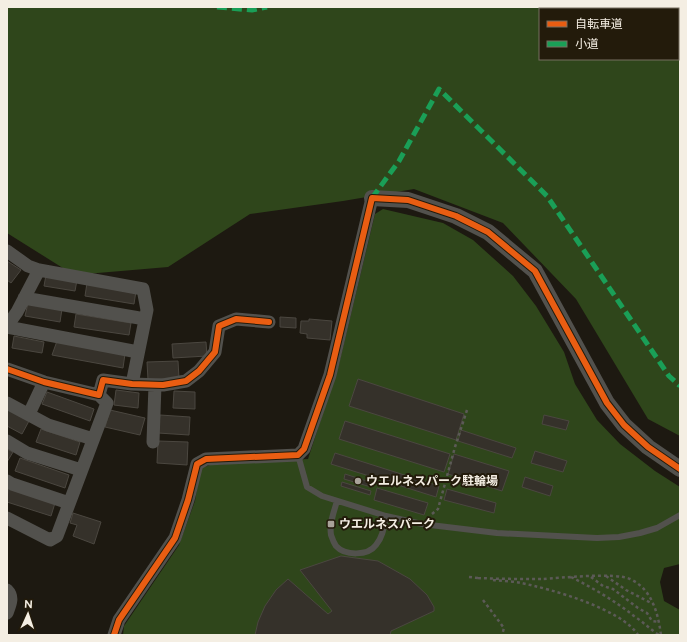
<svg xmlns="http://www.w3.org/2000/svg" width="687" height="642" font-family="Figtree,'Noto Sans JP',sans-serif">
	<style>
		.green { fill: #2f461b; fill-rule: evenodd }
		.building { fill: #35312a; stroke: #4b4740 }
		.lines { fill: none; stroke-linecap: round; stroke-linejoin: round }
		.path { stroke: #5c5a57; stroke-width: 2.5; stroke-dasharray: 3 3; stroke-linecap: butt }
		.service { stroke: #52514d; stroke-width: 6 }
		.minor { stroke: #52514d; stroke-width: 13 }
		.tertiary { stroke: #52514d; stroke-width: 16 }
		.quiet { stroke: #1a9f57; stroke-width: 5; stroke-dasharray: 10 5; stroke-linecap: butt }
		.cycleway-casing { stroke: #231b0b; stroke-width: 8 }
		.cycleway { stroke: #e95d12; stroke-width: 6 }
		.poi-dot { fill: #a9a39a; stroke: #231b0b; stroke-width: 1.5 }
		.labels { text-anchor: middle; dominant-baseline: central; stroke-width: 4; stroke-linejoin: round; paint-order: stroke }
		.poi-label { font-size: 12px; font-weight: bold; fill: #f4eee3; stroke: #231b0b; text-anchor: start }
	</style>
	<rect width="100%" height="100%" fill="#1d1911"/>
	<!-- green -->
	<path class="green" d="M7,7H680V436L648,419L576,299L503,223L414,189L343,201L250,214L168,267L74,275L7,233ZM540,9H678V59H540Z
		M383,209L443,223L473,240L513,276L536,306L564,352L575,384L597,420L620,444L655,471L680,487V564L664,568L660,582L664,601L680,610V635H123L124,626L179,545L195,501L199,476L202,468L210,465L308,459L339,364L375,214Z"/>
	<!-- building -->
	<path class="building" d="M7,261L21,270L11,283L7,280Z
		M46,275L77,280L75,291L44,286Z
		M87,283L136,291L134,304L85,296Z
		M28,303L62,309L60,322L25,316Z
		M76,314L131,323L129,335L74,327Z
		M280,317L296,318V328L280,327Z
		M309,319L332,321L330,340L307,338V334L300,333L301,321H309Z
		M14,336L44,342L42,353L12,348Z
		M57,341L125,354L123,368L52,355Z
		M206,342L207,356L173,358L172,344Z
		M178,361L179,378L148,380L147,362Z
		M358,379L464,414L456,440L349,406Z
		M116,390L139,393L138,408L114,405Z
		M174,391L195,392V409L173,408Z
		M47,392L94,409L90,421L42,404Z
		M7,409L29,421L22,434L7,426Z
		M110,410L145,418L140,435L105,427Z
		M160,415L190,417L189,435L158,433Z
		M544,415L569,421L566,430L542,424Z
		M345,421L450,454L444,472L339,439Z
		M41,429L80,442L76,455L36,442Z
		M461,430L516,448L512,458L458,441Z
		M158,441L188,442L187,465L157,463Z
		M7,449L13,452L7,462Z
		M535,451L567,461L563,472L531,463Z
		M335,453L439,486L436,497L331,464Z
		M454,454L509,471L502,491L448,474Z
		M20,458L69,475L65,488L15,471Z
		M345,474L373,483L371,487L344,479Z
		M525,477L553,486L550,496L522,487Z
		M342,482L371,491L370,495L341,486Z
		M8,488L55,503L51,516L7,502Z
		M377,488L428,503L424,515L374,500Z
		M447,489L496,503L494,513L444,500Z
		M73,513L101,522L94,544L73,536L77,525L70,523Z
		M341,556L378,561L410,579L427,595L434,607V611L391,631L390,635H255L258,622L265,606L276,590L288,579L328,614L332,611L300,570Z"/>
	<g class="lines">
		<!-- path -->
		<path class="path" d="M432,514L438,509L455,447L467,410
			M606,576L626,590L653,604
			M469,577L478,578
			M571,577C593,588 615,601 634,616C643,622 650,629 659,635
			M591,577L603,586L613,589L638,608L647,613L652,621L659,622
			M478,578C499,579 521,579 542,579C561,578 615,572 630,579C652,589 658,613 661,635
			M493,580C502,581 512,581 521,583C551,589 622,609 638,635
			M483,600L504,628L502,635"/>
		<!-- service -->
		<path class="service" d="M298,455L307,487L322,496L386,516L422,524L497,533L597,538L619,537L640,533L657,528L680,515
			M337,501C334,512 329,523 331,535C332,538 334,543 336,546C345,556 368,556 376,545C383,537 384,526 386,516"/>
		<!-- minor -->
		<path class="minor" d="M7,251L28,266L39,270L143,289L147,310L132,384
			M24,298L145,319
			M7,326L17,312L39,270
			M7,327L138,352
			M7,369L44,382L99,395L103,380L132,384L163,385L186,381L199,371L215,352L219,326L236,319L269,322
			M7,403L48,425L93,439
			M29,414L44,382
			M7,441L27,453L81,470
			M153,442L155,385
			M7,481L12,484L69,503
			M7,518L50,540L57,536L107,403L99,395
			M7,590C14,597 10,605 7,613
			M114,635L119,620L175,538L188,500L197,464L206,459L298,455L304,449L330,375L372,198"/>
		<!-- tertiary -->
		<path class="tertiary" d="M372,198L408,200L456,216L488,232L535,271L607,403L624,425L648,447L680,469"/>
		<!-- quiet -->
		<path class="quiet" d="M217,7L252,10L267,7
			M372,198L399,161L439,89L547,196L669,376L680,386"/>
		<!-- cycleway casing -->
		<g class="cycleway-casing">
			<path id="cycleway" d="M7,369L44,382L99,395L103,380L132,384L163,385L186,381L199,371L215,352L219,326L236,319L269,322
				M114,635L119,620L175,538L188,500L197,464L206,459L298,455L304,449L330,375L372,198L408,200L456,216L488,232L535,271L607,403L624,425L648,447L680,469"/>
		</g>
		<!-- cycleway -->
		<use href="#cycleway" class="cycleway"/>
	</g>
	<!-- markers -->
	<g class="poi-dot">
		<circle cx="358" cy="481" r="4"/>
		<rect x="327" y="520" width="8" height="8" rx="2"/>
	</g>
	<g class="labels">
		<!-- poi labels -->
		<g class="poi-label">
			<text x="366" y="481">ウエルネスパーク駐輪場</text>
			<text x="339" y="524">ウエルネスパーク</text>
		</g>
	</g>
	<!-- border -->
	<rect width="687" height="642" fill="none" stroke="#f4eee3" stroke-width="16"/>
	<!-- legend -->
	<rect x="539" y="8" width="140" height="52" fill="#231b0b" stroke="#776f61"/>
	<rect x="547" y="21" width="20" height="6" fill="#e95d12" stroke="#776f61"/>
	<text x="575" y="28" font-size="12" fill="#f4eee3">自転車道</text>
	<rect x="547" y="41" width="20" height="6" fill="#1a9f57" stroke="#776f61"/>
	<text x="575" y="48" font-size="12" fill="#f4eee3">小道</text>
	<!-- north arrow -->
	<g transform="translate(28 614) rotate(3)" stroke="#231b0b" stroke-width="3" paint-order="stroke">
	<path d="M0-3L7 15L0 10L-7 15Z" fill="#f4eee3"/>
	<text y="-6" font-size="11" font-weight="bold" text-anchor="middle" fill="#f4eee3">N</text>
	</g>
</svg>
